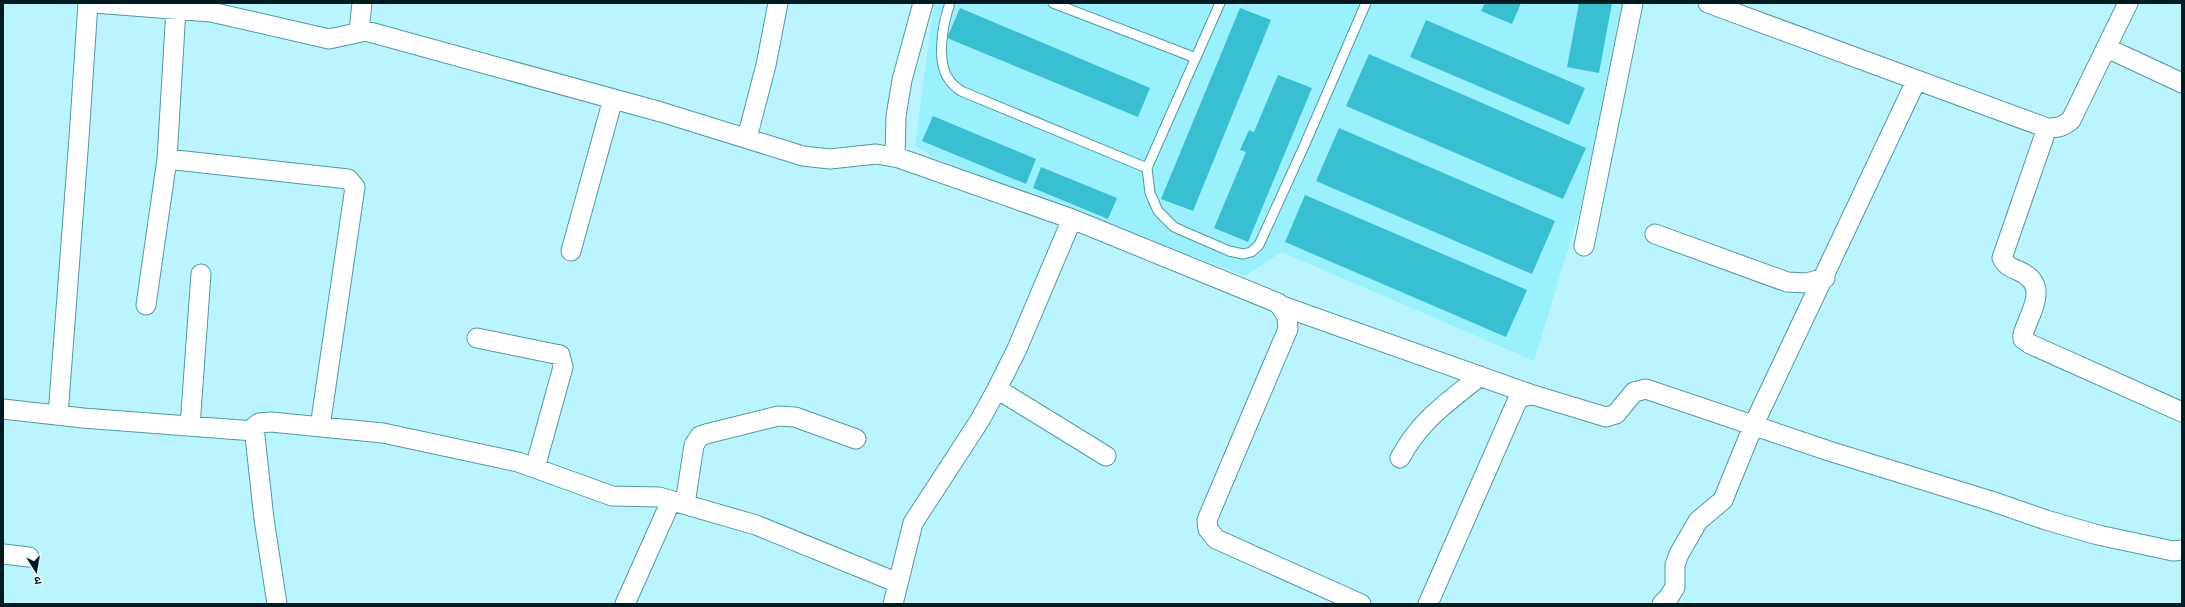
<svg xmlns="http://www.w3.org/2000/svg" width="2185" height="607" font-family="Commissioner,'Noto Sans Devanagari',sans-serif">
	<style>
		.built { fill: #9bf0fe }
		.building { fill: #38bfd2 }
		.lines { fill: none; stroke-linecap: round; stroke-linejoin: round }
		.service-casing { stroke: #5199a5; stroke-width: 11 }
		.minor-casing { stroke: #5199a5; stroke-width: 21 }
		.service { stroke: #fff; stroke-width: 9 }
		.minor { stroke: #fff; stroke-width: 19 }
	</style>
	<rect width="100%" height="100%" fill="#baf4fe"/>
	<!-- built -->
	<path class="built" d="M934,3H1626L1579,213L1534,361L1282,252L1245,276L934,158L915,145Z"/>
	<!-- building -->
	<path class="building" d="M1485,3H1521L1512,24L1481,11Z
		M1579,3H1612L1599,73L1567,67Z
		M960,8L1150,88L1138,117L947,38Z
		M1240,8L1271,20L1193,211L1161,199Z
		M1426,20L1585,88L1569,125L1410,57Z
		M1369,54L1586,148L1563,199L1346,106Z
		M1278,75L1312,88L1248,242L1214,228L1246,152L1240,150L1249,130L1254,132Z
		M933,116L1036,159L1026,184L922,141Z
		M1339,128L1555,221L1532,274L1316,181Z
		M1041,167L1117,198L1108,219L1033,188Z
		M1305,195L1527,290L1506,337L1285,242Z"/>
	<g class="lines">
		<!-- service casing -->
		<g class="service-casing">
			<path id="service" d="M950,3C943,23 935,63 950,81C953,85 957,88 961,91L1147,168
				M1053,3L1196,58
				M1220,3L1147,168L1150,193L1158,211L1174,227L1229,251L1243,254L1251,252L1259,245L1305,144L1366,3"/>
		</g>
		<!-- minor casing -->
		<g class="minor-casing">
			<path id="minor" d="M94,3L211,12L329,39L366,31L661,112L803,156L830,159L876,154L899,158L1072,219L1278,303L1287,316L1288,329L1207,520L1208,529L1216,539L1361,604
				M1708,3L2047,128C2057,128 2063,127 2071,120L2128,3
				M359,31L362,3
				M2107,48L2182,83
				M2047,128L2002,258C2006,266 2012,268 2019,271C2050,285 2031,310 2023,334V339L2030,344L2182,412
				M747,138L766,65L778,3
				M895,157L896,116L902,80L923,3
				M167,159L348,179L355,187L320,427
				M1655,234L1787,282L1807,283L1825,278
				M1584,246L1633,3
				M571,251L613,99
				M146,305L167,159L176,9
				M1282,306L1530,394
				M477,338L560,355L563,367L535,468
				M997,389L1106,456
				M3,409L83,418L254,431
				M58,415L79,138L88,3
				M190,426L201,274
				M1400,458C1421,419 1447,403 1480,376
				M685,504L694,445L700,436L706,434L778,416L795,417L856,439
				M3,554L29,557
				M277,604L264,519L254,427L259,423L271,422L383,433L518,462L612,496L659,497L756,525L898,583
				M625,604L671,501
				M893,604L913,523L980,420L997,389L1017,349L1072,219
				M1428,604L1518,399L1530,394L1606,417L1616,414L1634,392L1646,389L1829,451L1991,501L2046,520L2098,535L2173,551L2182,550
				M1662,604L1669,597L1675,587V565L1679,554L1698,521L1723,500L1754,424L1916,81"/>
		</g>
		<!-- service -->
		<use href="#service" class="service"/>
		<!-- minor -->
		<use href="#minor" class="minor"/>
	</g>
	<!-- border -->
	<rect width="2185" height="607" fill="none" stroke="#001c21" stroke-width="8"/>
	<!-- north arrow -->
	<g transform="translate(36 571) rotate(169)" stroke="#ebf8fb" stroke-width="3" paint-order="stroke">
	<path d="M0-3L7 15L0 10L-7 15Z" fill="#001c21"/>
	<text y="-6" font-size="11" font-weight="bold" text-anchor="middle" fill="#001c21">उ</text>
	</g>
</svg>
